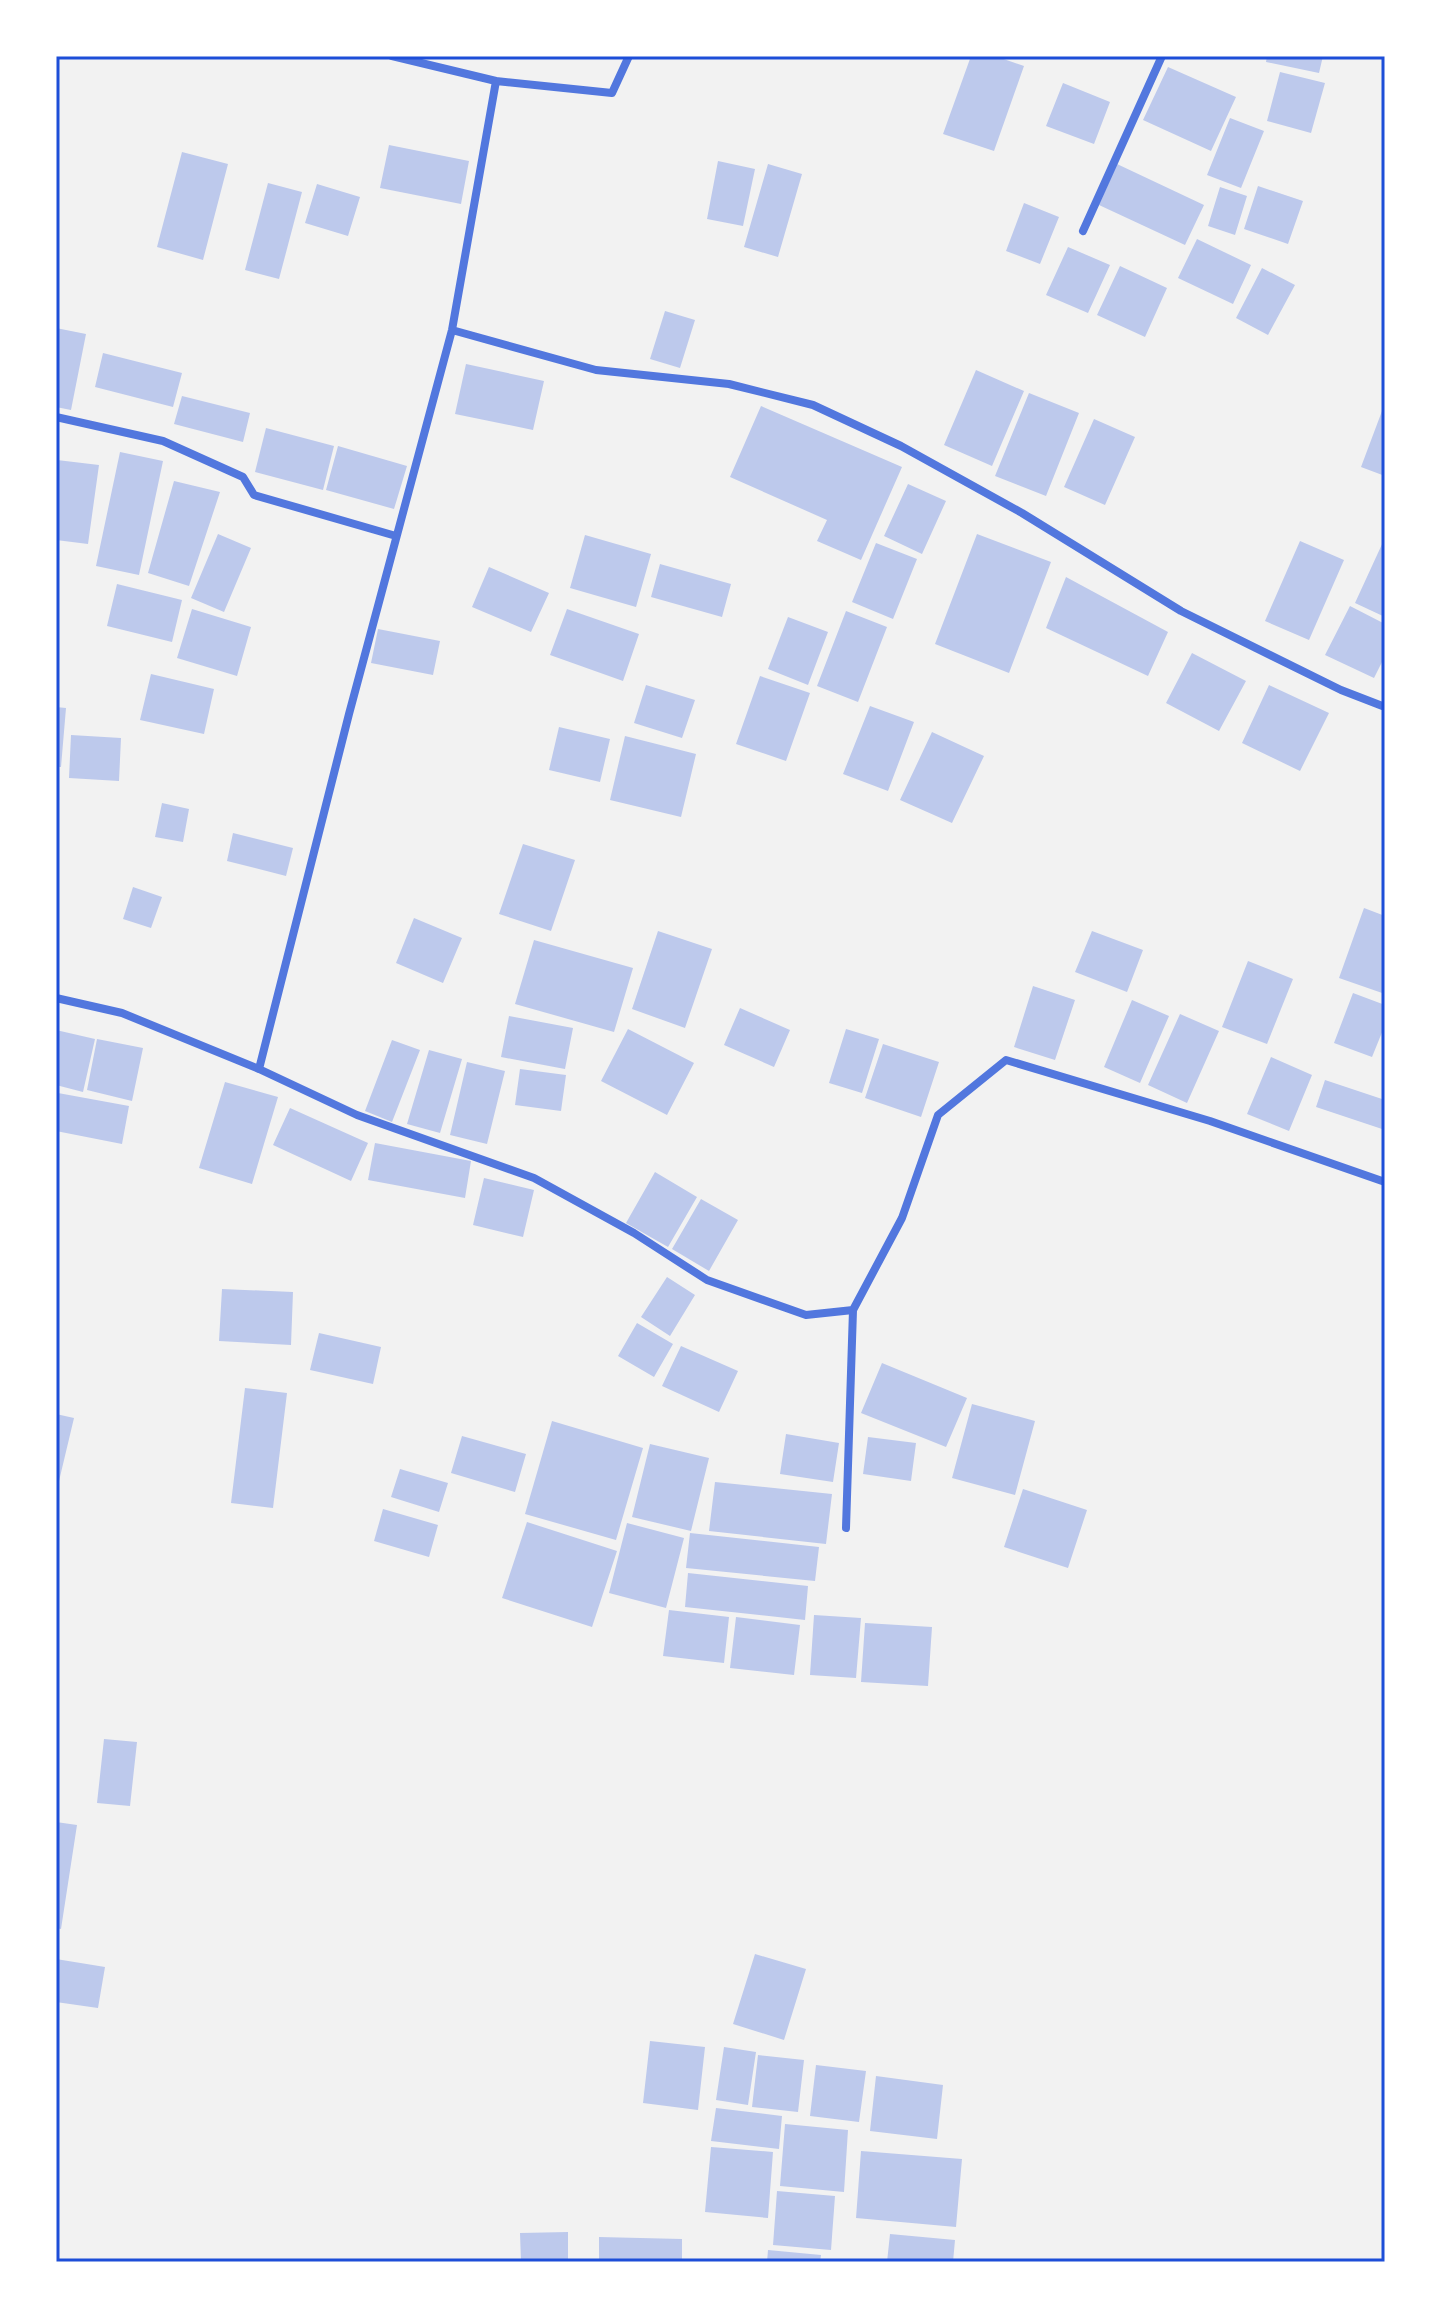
<svg xmlns="http://www.w3.org/2000/svg" width="1441" height="2318" font-family="Lora,serif">
	<style>
		.building { fill: #bdc9ec }
		.lines { fill: none; stroke-linecap: round; stroke-linejoin: round }
		.minor { stroke: #5277de; stroke-width: 8 }
		.neatline { fill: none; stroke: #1d4ed8; stroke-width: 3 }
	</style>
	<rect width="100%" height="100%" fill="#f2f2f2"/>
	<!-- building -->
	<path class="building" d="M971,56H995L1024,66L994,151L943,134Z
		M1267,56H1323L1319,73L1266,62Z
		M1168,67L1236,97L1211,151L1143,120Z
		M1280,72L1325,83L1311,133L1267,121Z
		M1063,83L1110,102L1094,144L1046,126Z
		M1230,118L1264,131L1241,188L1207,175Z
		M389,145L469,161L461,204L380,188Z
		M182,152L228,164L203,260L157,247Z
		M718,161L755,169L743,226L707,219Z
		M768,164L802,174L778,257L744,247Z
		M1117,164L1204,205L1185,245L1099,205Z
		M268,183L302,192L279,279L245,270Z
		M317,184L360,197L348,236L305,223Z
		M1258,186L1303,201L1288,244L1244,229Z
		M1220,187L1247,196L1235,235L1208,226Z
		M1024,203L1059,217L1040,264L1006,251Z
		M1197,239L1251,265L1233,304L1178,278Z
		M1068,247L1110,265L1088,313L1046,295Z
		M1120,266L1167,288L1145,337L1097,315Z
		M1262,268L1295,285L1268,335L1236,318Z
		M665,311L695,320L680,368L650,359Z
		M56,328L86,334L71,410L56,407Z
		M103,353L182,373L173,407L95,387Z
		M466,364L544,381L533,430L455,414Z
		M976,370L1024,391L992,466L944,445Z
		M1029,393L1079,413L1046,496L995,476Z
		M182,396L250,413L243,442L174,424Z
		M1385,403V476L1361,467Z
		M761,406L902,467L861,560L817,541L827,520L730,477Z
		M1094,419L1135,437L1105,505L1064,487Z
		M266,428L334,446L323,490L255,472Z
		M338,446L407,466L394,509L326,490Z
		M120,452L163,461L139,575L96,566Z
		M57,460L99,465L88,544L56,540Z
		M174,481L220,492L189,586L148,573Z
		M908,484L946,501L922,554L884,536Z
		M218,534L251,548L224,612L191,598Z
		M977,534L1051,562L1009,673L935,644Z
		M585,535L651,554L636,607L570,588Z
		M1300,541L1344,560L1309,640L1265,621Z
		M1383,542L1385,543V617L1355,603Z
		M876,543L917,559L893,619L852,602Z
		M660,564L731,584L722,617L651,597Z
		M489,567L549,593L531,632L472,607Z
		M1066,577L1168,632L1148,676L1046,628Z
		M117,584L182,600L172,642L107,626Z
		M1350,606L1385,624V656L1374,678L1325,655Z
		M192,609L251,627L237,676L177,658Z
		M567,609L639,634L623,681L550,655Z
		M846,611L887,627L858,702L817,686Z
		M788,617L828,632L808,685L768,669Z
		M378,629L440,641L433,675L371,663Z
		M1192,653L1246,681L1219,731L1166,703Z
		M151,674L214,689L204,734L140,720Z
		M760,676L810,693L786,761L736,744Z
		M646,685L695,700L682,738L634,723Z
		M1269,685L1329,713L1300,771L1242,743Z
		M870,706L914,722L888,791L843,774Z
		M56,707L66,708L61,767H56Z
		M559,727L610,739L600,782L549,770Z
		M932,732L984,756L952,823L900,800Z
		M71,735L121,738L119,781L69,778Z
		M625,736L696,754L681,817L610,800Z
		M162,803L189,809L183,842L155,837Z
		M233,833L293,848L286,876L227,861Z
		M523,844L575,860L551,931L499,914Z
		M133,887L162,897L151,928L123,919Z
		M1364,908L1385,916V994L1339,978Z
		M414,918L462,938L443,983L396,963Z
		M658,931L712,949L685,1028L632,1009Z
		M1092,931L1143,950L1127,992L1075,972Z
		M534,940L633,968L614,1032L515,1004Z
		M1248,961L1293,979L1267,1044L1222,1027Z
		M1033,986L1075,1000L1055,1060L1014,1047Z
		M1353,993L1385,1005V1025L1372,1057L1334,1043Z
		M1132,1000L1169,1016L1140,1083L1104,1067Z
		M740,1008L790,1030L774,1067L724,1045Z
		M1180,1014L1219,1031L1187,1103L1148,1085Z
		M509,1016L573,1028L565,1069L501,1057Z
		M628,1029L694,1063L667,1115L601,1081Z
		M846,1029L879,1039L862,1093L829,1083Z
		M56,1030L95,1039L83,1092L56,1085Z
		M97,1039L143,1048L132,1101L87,1090Z
		M392,1040L420,1050L392,1122L365,1111Z
		M883,1044L939,1062L921,1117L865,1098Z
		M429,1050L462,1059L440,1133L407,1124Z
		M1271,1057L1312,1075L1289,1131L1247,1114Z
		M467,1062L505,1071L487,1144L450,1135Z
		M520,1069L566,1075L561,1111L515,1105Z
		M1325,1080L1385,1100V1130L1316,1107Z
		M225,1082L278,1097L252,1184L199,1168Z
		M58,1093L129,1106L122,1144L56,1131Z
		M290,1108L368,1143L351,1181L273,1145Z
		M375,1143L471,1161L465,1198L368,1180Z
		M655,1172L697,1197L668,1247L626,1223Z
		M484,1178L534,1190L523,1237L473,1225Z
		M701,1199L738,1220L709,1271L672,1249Z
		M667,1277L695,1295L670,1336L641,1317Z
		M222,1289L293,1292L291,1345L219,1341Z
		M637,1323L673,1344L654,1377L618,1356Z
		M319,1333L381,1347L373,1384L310,1370Z
		M681,1346L738,1371L719,1412L662,1386Z
		M882,1363L967,1398L946,1447L861,1413Z
		M245,1388L287,1393L273,1508L231,1503Z
		M972,1404L1035,1421L1015,1495L952,1478Z
		M56,1414L74,1418L59,1481L56,1480Z
		M552,1421L643,1448L616,1540L525,1514Z
		M786,1434L839,1443L833,1482L780,1474Z
		M462,1436L526,1454L515,1492L451,1473Z
		M868,1437L916,1443L911,1481L863,1474Z
		M650,1444L709,1458L691,1531L632,1517Z
		M400,1469L448,1483L439,1512L391,1497Z
		M715,1482L832,1494L826,1544L709,1531Z
		M1023,1489L1087,1510L1068,1568L1004,1547Z
		M383,1509L438,1525L429,1557L374,1541Z
		M527,1522L617,1551L592,1627L502,1598Z
		M627,1523L684,1538L666,1608L609,1593Z
		M690,1533L819,1547L815,1581L686,1568Z
		M688,1573L808,1586L805,1620L685,1607Z
		M669,1610L729,1617L724,1663L663,1656Z
		M814,1615L861,1618L856,1678L810,1675Z
		M736,1617L800,1625L794,1675L730,1668Z
		M865,1623L932,1627L928,1686L861,1682Z
		M104,1739L137,1742L130,1806L97,1803Z
		M56,1822L77,1825L61,1929L56,1928Z
		M755,1954L806,1969L784,2040L733,2024Z
		M56,1959L105,1967L98,2008L56,2002Z
		M650,2041L705,2047L698,2110L643,2103Z
		M724,2047L756,2052L748,2105L716,2100Z
		M758,2055L804,2060L798,2112L752,2107Z
		M816,2065L866,2071L859,2122L810,2116Z
		M876,2076L943,2085L937,2139L870,2131Z
		M716,2108L782,2116L779,2149L711,2141Z
		M785,2124L848,2130L844,2192L780,2186Z
		M711,2147L773,2152L768,2218L705,2212Z
		M861,2151L962,2159L956,2227L856,2218Z
		M777,2191L835,2196L831,2250L773,2245Z
		M568,2232V2262H521L520,2233Z
		M890,2234L955,2240L953,2262H887Z
		M599,2237L682,2239V2262H599Z
		M768,2250L821,2255L820,2262H767Z"/>
	<g class="lines">
		<!-- minor -->
		<path class="minor" d="M392,56L496,81
			M1083,231L1162,56
			M452,330L596,370L729,384L813,405L901,446L1022,513L1181,611L1341,690L1385,707
			M56,417L163,441L243,477L254,495L396,536
			M56,998L122,1013L259,1069L357,1115L534,1178L634,1233L707,1280L806,1315L853,1310L902,1218L938,1115L1006,1060L1210,1121L1385,1182
			M259,1069L349,714L452,330L496,81L612,93L629,56
			M846,1528L853,1310"/>
	</g>
	<!-- border -->
	<rect width="1441" height="2318" fill="none" stroke="#ffffff" stroke-width="116"/>
	<rect x="58" y="58" width="1325" height="2202" class="neatline"/>
</svg>
